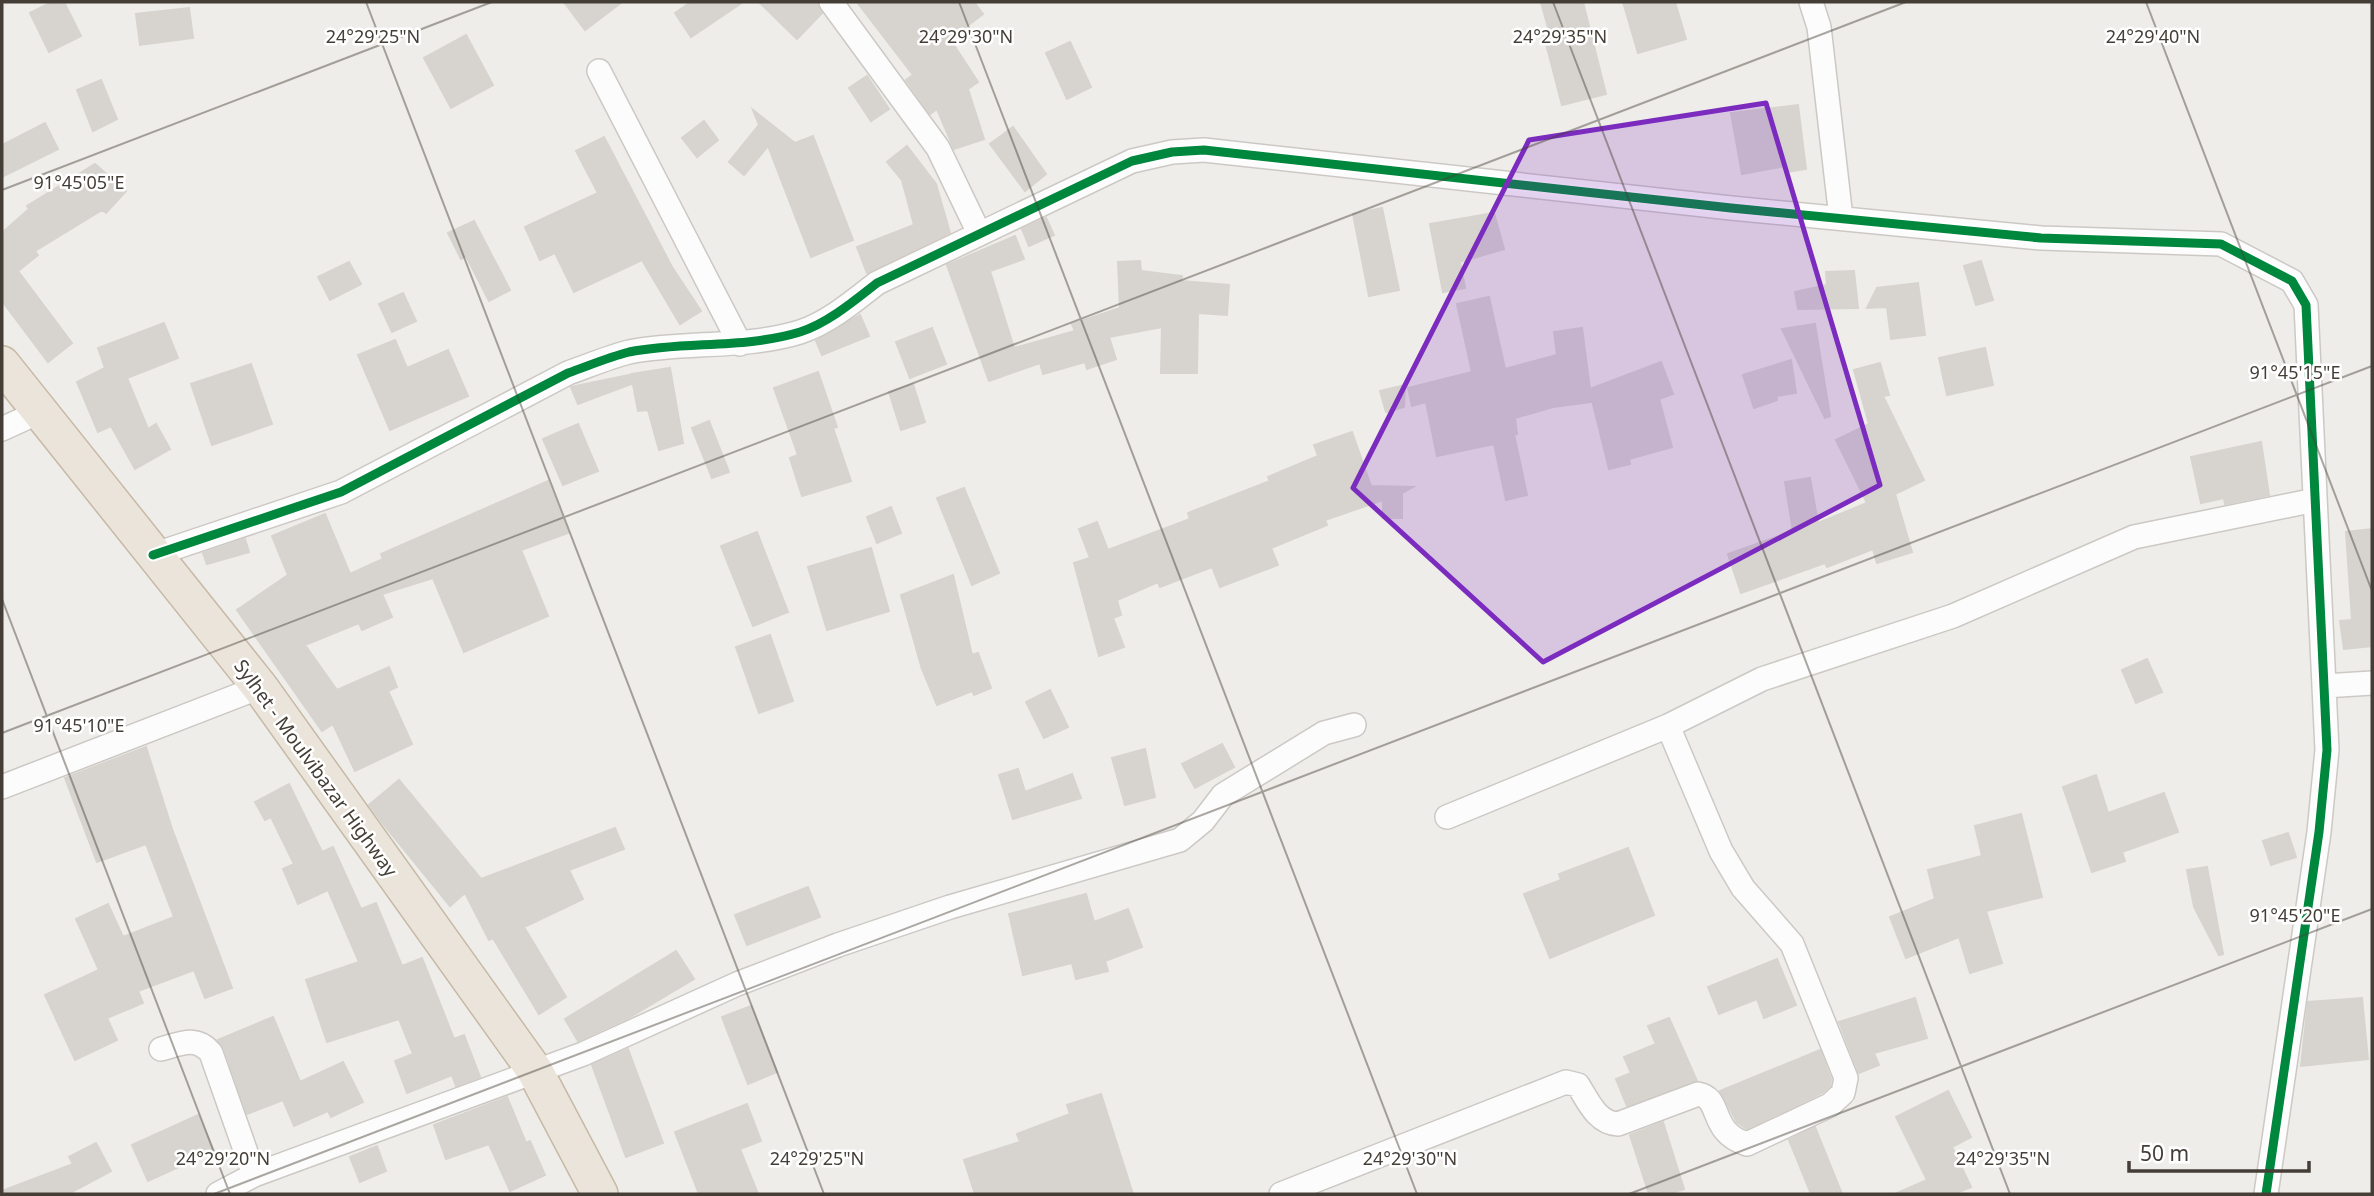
<svg xmlns="http://www.w3.org/2000/svg" width="2374" height="1196" font-family="'Noto Sans',sans-serif">
	<style>
		.building { fill: #d7d4d0; stroke: #d7d4cf; stroke-width: 2 }
		.lines { fill: none; stroke-linecap: round; stroke-linejoin: round }
		.minor-casing { stroke: #ccc9c5; stroke-width: 26 }
		.highway-casing { stroke: #c6b9a5; stroke-width: 38 }
		.minor { stroke: #fdfcfc; stroke-width: 23 }
		.highway { stroke: #eae4da; stroke-width: 35 }
		.cycleway-casing { stroke: #fff; stroke-width: 13 }
		.cycleway { stroke: #00873e; stroke-width: 9 }
		.marked { fill: #7b2cbf; fill-opacity: 0.2; stroke: #7b2cbf; stroke-width: 5; stroke-linejoin: round }
		.ticks { fill: none; stroke: #443e36; stroke-width: 2; stroke-opacity: 0.45 }
		.labels { text-anchor: middle; dominant-baseline: central; stroke-width: 5; stroke-linejoin: round; paint-order: stroke }
		.street-label { font-size: 19px; fill: #443e36; stroke: #fff }
		.ticks-label { font-size: 18px; text-anchor: middle; fill: #443e36; stroke: #fff; stroke-width: 5; stroke-linejoin: round; paint-order: stroke }
	</style>
	<rect width="100%" height="100%" fill="#efede9"/>
	<!-- building -->
	<path class="building" d="M52,2H64L81,36L49,52L30,13Z
		M564,2H622L585,30Z
		M691,2H743L691,37L675,13Z
		M759,2H817L822,13L797,39Z
		M857,2H974L983,14L950,39L978,82L968,89L984,139L954,149L937,109L930,114L906,80L913,75Z
		M1541,2H1583L1606,94L1562,105L1544,36L1550,35Z
		M1623,2H1675L1686,39L1638,53Z
		M189,8L193,38L140,45L136,14Z
		M466,35L493,85L451,108L424,58Z
		M1070,42L1091,87L1067,99L1046,53Z
		M867,76L889,109L871,121L849,88Z
		M101,80L117,119L93,131L77,90Z
		M1798,105L1806,169L1786,172L1785,166L1742,174L1731,113Z
		M753,110L795,143L813,136L853,240L811,257L768,146L744,175L729,162L759,125Z
		M704,121L718,140L697,157L682,138Z
		M45,123L58,149L2,177V145Z
		M1013,127L1046,174L1025,191L990,144Z
		M604,137L672,267L701,311L680,324L642,260L574,292L555,253L540,260L525,227L598,193L576,151Z
		M907,146L936,184L950,233L867,273L857,247L914,225L902,180L887,162Z
		M95,164L126,191L106,213L102,210L35,251L38,255L18,271L72,343L48,362L2,301V233L29,209L27,206Z
		M1382,208L1399,290L1369,296L1353,214Z
		M1494,213L1504,249L1460,262L1465,288L1443,292L1430,224Z
		M1046,218L1054,235L1029,246L1022,229Z
		M474,221L510,290L489,301L466,256L461,259L448,233Z
		M1015,236L1024,259L990,271L1014,348L1075,331L1072,324L1120,308L1118,262L1140,261L1141,271L1182,276L1181,281L1229,285L1227,315L1198,313L1197,373H1161L1162,327L1109,337L1116,359L1087,369L1085,362L1043,374L1040,363L989,381L947,265Z
		M1981,261L1993,300L1976,305L1964,266Z
		M349,262L361,284L330,300L318,277Z
		M1854,271L1858,308L1798,309L1795,292L1827,285L1826,272Z
		M1918,283L1925,335L1891,339L1887,307L1867,308L1877,288Z
		M403,293L416,321L392,332L379,304Z
		M1489,297L1505,369L1557,355L1554,332L1582,328L1590,389L1661,362L1673,394L1659,399L1672,447L1629,459L1630,464L1609,469L1591,396L1592,402L1553,407L1515,418L1517,434H1514L1527,495L1506,500L1494,444L1437,456L1426,402L1412,406L1408,388L1472,372L1457,304Z
		M860,315L869,336L822,355L816,341Z
		M164,323L178,358L127,378L148,429L156,424L170,449L135,469L111,426L98,432L77,382L105,368L98,348Z
		M1815,324L1830,416L1825,418L1782,329Z
		M932,328L946,364L910,378L896,342Z
		M395,340L407,368L448,350L468,396L390,430L358,355Z
		M1985,348L1993,385L1947,395L1939,358Z
		M1791,360L1796,393L1776,396L1777,400L1754,408L1743,375Z
		M1880,363L1889,395L1883,396L1924,480L1895,494L1912,552L1877,563L1873,549L1827,567L1825,563L1741,593L1728,554L1793,531L1785,482L1810,478L1818,523L1867,503L1836,440L1869,424L1854,370Z
		M251,364L272,424L212,445L191,384Z
		M670,368L683,443L659,450L648,410L638,411L631,374Z
		M818,372L837,427L833,428L851,481L802,496L790,458L798,455L774,388Z
		M629,375L631,384L578,404L571,387Z
		M913,384L925,422L901,430L889,392Z
		M1405,385L1404,407L1386,412L1380,391Z
		M709,421L729,472L712,478L692,428Z
		M578,424L598,471L563,485L543,439Z
		M1352,432L1371,486L1413,487L1402,493V518H1383V500L1325,520L1327,525L1271,548L1278,565L1220,587L1212,567L1160,587L1158,582L1117,600L1121,615L1113,618L1124,647L1099,656L1074,563L1090,558L1079,529L1097,522L1108,550L1190,519L1188,513L1270,481L1268,477L1318,456L1314,445Z
		M2261,442L2269,495L2225,504L2224,498L2201,503L2191,457Z
		M548,481L568,533L521,550L548,616L464,652L433,578L382,594L392,617L362,630L359,623L305,645L337,690L389,667L397,687L388,691L412,744L355,771L333,724L322,731L237,610L288,575L272,536L325,514L350,574L383,559L381,554Z
		M964,488L999,573L972,585L937,498Z
		M891,507L901,533L877,543L867,517Z
		M2372,529V646L2344,649L2340,621L2352,620L2346,532Z
		M757,532L788,612L753,626L721,546Z
		M245,539L249,552L207,564L203,553Z
		M871,548L889,611L827,630L808,567Z
		M953,575L972,655L978,653L991,688L974,695L972,691L937,705L922,669L901,595Z
		M770,635L793,701L759,713L736,647Z
		M2147,659L2162,692L2136,703L2122,670Z
		M1050,690L1068,727L1044,738L1026,702Z
		M1222,744L1234,767L1195,788L1182,764Z
		M146,747L172,829L232,988L205,998L194,970L138,991L143,1003L107,1018L117,1040L75,1060L45,995L99,970L76,919L108,904L123,937L174,917L146,844L97,862L65,778Z
		M1145,749L1155,797L1125,805L1112,758Z
		M1018,769L1025,792L1072,774L1081,798L1013,819L999,775Z
		M2096,775L2108,813L2164,793L2178,832L2122,852L2125,861L2092,872L2063,787Z
		M399,780L481,879L615,828L624,849L569,870L583,899L524,927L566,997L539,1014L493,938L489,940L465,893L450,906L384,825L369,805Z
		M289,784L322,852L333,847L361,909L376,903L402,966L422,958L454,1039L464,1035L480,1077L456,1086L452,1075L407,1093L395,1061L413,1054L399,1019L327,1042L306,980L359,962L328,890L298,904L283,869L294,864L271,817L265,820L255,802Z
		M2021,814L2042,897L1986,911L2002,963L1970,973L1959,937L1906,958L1890,917L1935,899L1928,870L1982,856L1975,826Z
		M2288,833L2296,857L2271,865L2263,841Z
		M1628,848L1654,915L1550,958L1524,894L1561,880L1559,874Z
		M2207,867L2223,954L2219,955L2194,907L2187,870Z
		M808,887L820,917L747,945L735,915Z
		M1086,894L1094,922L1128,909L1142,947L1105,961L1108,971L1076,979L1072,963L1023,975L1009,914Z
		M676,951L694,979L630,1017L578,1041L565,1019Z
		M1777,959L1796,1005L1764,1018L1757,999L1719,1014L1708,987Z
		M1915,998L1927,1038L1874,1053L1879,1065L1859,1073L1839,1022Z
		M2362,998L2368,1059L2301,1066L2308,1002Z
		M751,1006L777,1072L748,1084L722,1017Z
		M273,1017L300,1082L343,1062L363,1102L331,1117L328,1111L294,1126L283,1100L247,1114L224,1048L218,1040Z
		M1669,1018L1697,1081L1627,1106L1616,1079L1631,1073L1624,1057L1656,1044L1648,1026Z
		M628,1049L663,1143L626,1157L592,1065Z
		M1820,1050L1831,1079L1830,1086L1822,1093L1747,1129L1737,1122L1720,1091Z
		M1948,1091L1971,1137L1952,1147L1971,1187L1954,1194H1895L1927,1180L1896,1117Z
		M1101,1094L1133,1194H975L964,1160L1020,1142L1017,1134L1070,1114L1067,1105Z
		M507,1097L526,1143L530,1141L545,1175L510,1191L489,1144L446,1159L434,1125Z
		M747,1104L761,1141L740,1149L758,1194H699L675,1132Z
		M198,1115L214,1151L148,1181L132,1145Z
		M1663,1122L1684,1189L1668,1194H1649L1630,1135Z
		M1815,1127L1842,1194H1811L1789,1140Z
		M96,1143L111,1171L68,1194H2V1191L73,1164L69,1157Z
		M377,1146L386,1171L360,1182L350,1157Z"/>
	<g class="lines">
		<!-- minor casing -->
		<g class="minor-casing">
			<path id="minor" d="M831,2L938,148L979,233
				M1811,2L1819,27L1841,218
				M599,71L740,344
				M2,429L39,412
				M153,555L341,492L568,373C588,366 609,357 629,352C686,341 744,349 800,332C828,323 854,301 877,283L1132,161L1172,152L1204,150L1731,208L2041,238L2221,244L2292,281L2306,305L2327,750L2319,832L2266,1194
				M2324,686L2372,683
				M2,787L260,687
				M1447,817L1668,726L1762,679L1953,616L2134,537L2315,500
				M161,1049C180,1044 196,1035 211,1053L254,1175
				M218,1194L254,1175L583,1054L737,984L838,945L950,907L1180,840L1203,821L1223,795L1324,733L1354,725
				M1281,1194L1566,1082L1578,1085C1588,1101 1597,1123 1618,1124L1698,1094C1723,1098 1708,1132 1747,1144L1830,1105L1843,1093L1846,1078L1792,944L1743,888L1721,851L1668,726"/>
		</g>
		<!-- highway casing -->
		<g class="highway-casing">
			<path id="highway" d="M2,364L260,687L535,1071L600,1194"/>
		</g>
		<!-- minor -->
		<use href="#minor" class="minor"/>
		<!-- highway -->
		<use href="#highway" class="highway"/>
		<!-- cycleway casing -->
		<g class="cycleway-casing">
			<path id="cycleway" d="M153,555L341,492L568,373C588,366 609,357 629,352C686,341 744,349 800,332C828,323 854,301 877,283L1132,161L1172,152L1204,150L1731,208L2041,238L2221,244L2292,281L2306,305L2327,750L2319,832L2266,1194"/>
		</g>
		<!-- cycleway -->
		<use href="#cycleway" class="cycleway"/>
	</g>
	<!-- marked area -->
	<path class="marked" d="M1766,103L1880,485L1543,662L1353,488L1529,140Z"/>
	<!-- ticks -->
	<path class="ticks" d="M366,2L824,1194M959,2L1417,1194M1553,2L2010,1194M2146,2L2372,591M2,190L492,2M2,599L230,1194M2,733L1906,2M214,1194L2372,366M1629,1194L2372,909"/>
	<g class="labels">
		<!-- street labels -->
		<g class="street-label">
			<text transform="translate(316 768) rotate(54)">Sylhet - Moulvibazar Highway</text>
		</g>
	</g>
	<g class="ticks-label">
		<text x="373" y="43">24°29'25"N</text>
		<text x="966" y="43">24°29'30"N</text>
		<text x="1560" y="43">24°29'35"N</text>
		<text x="2153" y="43">24°29'40"N</text>
		<text x="79" y="189">91°45'05"E</text>
		<text x="2295" y="379">91°45'15"E</text>
		<text x="79" y="732">91°45'10"E</text>
		<text x="2295" y="922">91°45'20"E</text>
		<text x="223" y="1165">24°29'20"N</text>
		<text x="817" y="1165">24°29'25"N</text>
		<text x="1410" y="1165">24°29'30"N</text>
		<text x="2003" y="1165">24°29'35"N</text>
	</g>
	<!-- border -->
	<rect width="2374" height="1196" fill="none" stroke="#443e36" stroke-width="7"/>
	<!-- scale -->
	<path d="M2129 1161v10h180v-10" fill="none" stroke="#443e36" stroke-width="3.5"/>
	<text x="2140" y="1161" font-size="21" fill="#443e36" stroke="#ffffff" stroke-width="5" paint-order="stroke">50 m</text>
</svg>
